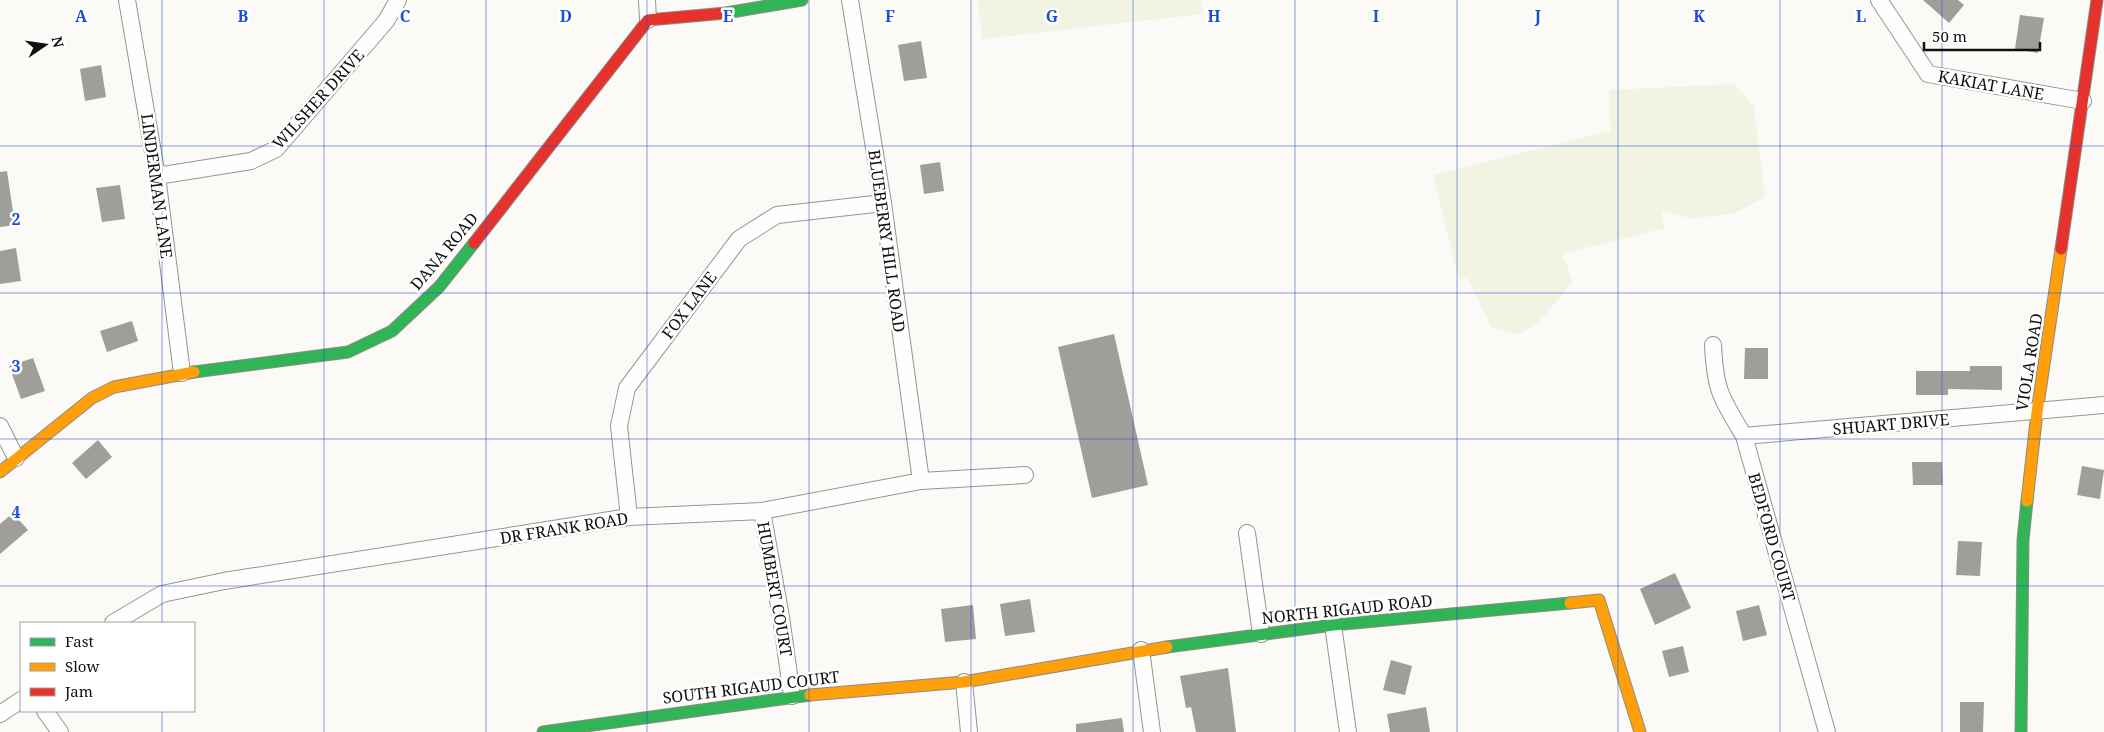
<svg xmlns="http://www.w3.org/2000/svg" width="2104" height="732" font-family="'Noto Serif',serif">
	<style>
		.pitch { fill: #f1f4e2 }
		.building { fill: #a09e9b }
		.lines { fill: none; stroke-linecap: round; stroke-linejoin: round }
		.street-casing { stroke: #969594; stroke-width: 18 }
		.fast-casing { stroke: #8d8c8a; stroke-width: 13 }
		.slow-casing { stroke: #8d8c8a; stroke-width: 13 }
		.jam-casing { stroke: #8d8c8a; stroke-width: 13 }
		.street { stroke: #fffefe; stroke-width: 16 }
		.fast { stroke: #30b455; stroke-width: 11 }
		.slow { stroke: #ff9f0a; stroke-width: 11 }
		.jam { stroke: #e5322d; stroke-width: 11 }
		.grid { fill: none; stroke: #1d4ed8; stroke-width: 1; stroke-opacity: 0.55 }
		.labels { text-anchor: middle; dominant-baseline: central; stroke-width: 5; stroke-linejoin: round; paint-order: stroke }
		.street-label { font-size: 16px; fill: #101010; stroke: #fff }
		.grid-label { font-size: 16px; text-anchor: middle; font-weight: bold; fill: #1d4ed8; stroke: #fff; stroke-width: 5; stroke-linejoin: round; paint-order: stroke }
	</style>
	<rect width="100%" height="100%" fill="#fcfaf6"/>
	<!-- pitch -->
	<path class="pitch" d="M978,0H1201L1203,14L982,39Z
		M1734,84L1754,106L1765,197L1735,213L1692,219L1661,210L1665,228L1562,254L1573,281L1540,321L1519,334L1492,328L1467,278L1459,280L1433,175L1610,131L1609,90Z"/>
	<!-- building -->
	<path class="building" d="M1923,0H1958L1964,5L1949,23Z
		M2020,15L2044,18L2038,53L2015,49Z
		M921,41L927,78L904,81L898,45Z
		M101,65L106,97L85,101L80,69Z
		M940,162L944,191L924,194L920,165Z
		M7,171L15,225L0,227V172Z
		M120,185L125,219L102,222L96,188Z
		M16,248L21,281L0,284V251Z
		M132,321L138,341L107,352L100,331Z
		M1114,334L1148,485L1092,498L1058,347Z
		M1745,348H1768V379H1744Z
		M33,358L45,391L21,399L9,366Z
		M1970,366H2002V390L1948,389V395H1916V371H1970Z
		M98,440L112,457L86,479L72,463Z
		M1912,462H1942L1943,485H1913Z
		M2082,466L2104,470L2100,499L2077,495Z
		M13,513L28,530L0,554V524Z
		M1958,541L1982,542L1980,576L1956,575Z
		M1675,573L1691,608L1655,625L1640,589Z
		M1030,599L1035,632L1005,636L1000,604Z
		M973,605L976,639L945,642L941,609Z
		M1759,605L1767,635L1743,641L1736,611Z
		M1683,646L1689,672L1669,677L1662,651Z
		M1391,660L1412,666L1405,695L1383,690Z
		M1228,668L1236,732H1196L1191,707L1186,708L1180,676Z
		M1960,702H1984L1983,732H1960Z
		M1426,707L1430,732H1390L1387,714Z
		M1122,718L1124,732H1076V724Z"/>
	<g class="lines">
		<!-- street casing -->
		<g class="street-casing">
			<path id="street" d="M127,0L157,176L182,373
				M647,0L648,20
				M850,0L883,203L921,481
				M1879,0L1928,74L2083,101
				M157,176L251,161L276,149L386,21L398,0
				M1713,345C1715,390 1721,398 1744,436L1827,732
				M0,426L16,458
				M1744,436L2104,405
				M762,511L781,617L792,696
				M629,517L619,426L627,388L739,239L777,215L883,203
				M1247,533L1261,634
				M113,623L162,594L224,581L629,517L762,511L921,481L1025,475
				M1333,625L1348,732
				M1141,650L1152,732
				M964,682L969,732
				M45,711L60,732
				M0,714L21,700"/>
		</g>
		<!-- fast casing -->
		<g class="fast-casing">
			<path id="fast" d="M726,13L802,0
				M194,372L348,352L392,331L439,287L474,243
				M1167,647L1333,625L1570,603
				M543,732L810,695
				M2021,732L2023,540L2027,501"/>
		</g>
		<!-- slow casing -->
		<g class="slow-casing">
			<path id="slow" d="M0,472L92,398L114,387L194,372
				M2027,501L2037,412L2061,249
				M1570,603L1599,600L1640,732
				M810,695L964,682L1167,647"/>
		</g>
		<!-- jam casing -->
		<g class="jam-casing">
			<path id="jam" d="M474,243L648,20L726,13
				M2061,249L2097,0"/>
		</g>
		<!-- street -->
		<use href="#street" class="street"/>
		<!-- fast -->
		<use href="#fast" class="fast"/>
		<!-- slow -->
		<use href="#slow" class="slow"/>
		<!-- jam -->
		<use href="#jam" class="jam"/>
	</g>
	<!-- grid -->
	<path class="grid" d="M162,0V623M324,0V732M486,0V732M647,0V732M809,0V732M971,0V732M1133,0V732M1295,0V732M1457,0V732M1618,0V732M1780,0V732M1942,0V732M0,146H2104M0,293H2104M0,439H2104M0,586H2104M162,711V732"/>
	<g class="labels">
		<!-- street labels -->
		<g class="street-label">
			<text transform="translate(1991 85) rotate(10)">KAKIAT LANE</text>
			<text transform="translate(318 99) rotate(-48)">WILSHER DRIVE</text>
			<text transform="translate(157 186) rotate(82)">LINDERMAN LANE</text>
			<text transform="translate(887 241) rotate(82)">BLUEBERRY HILL ROAD</text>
			<text transform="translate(444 251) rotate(-50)">DANA ROAD</text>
			<text transform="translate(689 305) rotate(-53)">FOX LANE</text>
			<text transform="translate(2029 362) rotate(-81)">VIOLA ROAD</text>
			<text transform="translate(1891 424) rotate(-5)">SHUART DRIVE</text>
			<text transform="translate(564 528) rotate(-9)">DR FRANK ROAD</text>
			<text transform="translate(1772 537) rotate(74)">BEDFORD COURT</text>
			<text transform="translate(775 589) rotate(80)">HUMBERT COURT</text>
			<text transform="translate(1347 609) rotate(-6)">NORTH RIGAUD ROAD</text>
			<text transform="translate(751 687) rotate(-7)">SOUTH RIGAUD COURT</text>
		</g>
	</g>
	<g class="grid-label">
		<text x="81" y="22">A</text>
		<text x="243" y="22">B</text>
		<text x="405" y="22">C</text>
		<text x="566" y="22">D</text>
		<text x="728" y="22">E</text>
		<text x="890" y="22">F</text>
		<text x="1052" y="22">G</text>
		<text x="1214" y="22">H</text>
		<text x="1376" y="22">I</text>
		<text x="1538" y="22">J</text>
		<text x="1699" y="22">K</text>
		<text x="1861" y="22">L</text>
		<text x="16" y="225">2</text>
		<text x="16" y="372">3</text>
		<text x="16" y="518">4</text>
	</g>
	<!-- legend -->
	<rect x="20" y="622" width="175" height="90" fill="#ffffff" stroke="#9f9f9f"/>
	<rect x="30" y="638" width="25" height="8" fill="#30b455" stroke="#9f9f9f"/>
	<text x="65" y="647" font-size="15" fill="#101010">Fast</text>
	<rect x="30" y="663" width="25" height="8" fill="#ff9f0a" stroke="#9f9f9f"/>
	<text x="65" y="672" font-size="15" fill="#101010">Slow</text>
	<rect x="30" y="688" width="25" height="8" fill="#e5322d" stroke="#9f9f9f"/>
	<text x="65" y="697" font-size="15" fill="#101010">Jam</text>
	<!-- north arrow -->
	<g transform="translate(45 45) rotate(77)" stroke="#ffffff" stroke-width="4" paint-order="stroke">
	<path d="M0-4L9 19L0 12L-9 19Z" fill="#101010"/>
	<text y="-8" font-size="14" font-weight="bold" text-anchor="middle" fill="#101010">N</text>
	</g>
	<!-- scale -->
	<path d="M1924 42v8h116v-8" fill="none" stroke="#101010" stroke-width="2.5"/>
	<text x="1932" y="42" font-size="15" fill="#101010" stroke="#ffffff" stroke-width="4" paint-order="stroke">50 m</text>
</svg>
